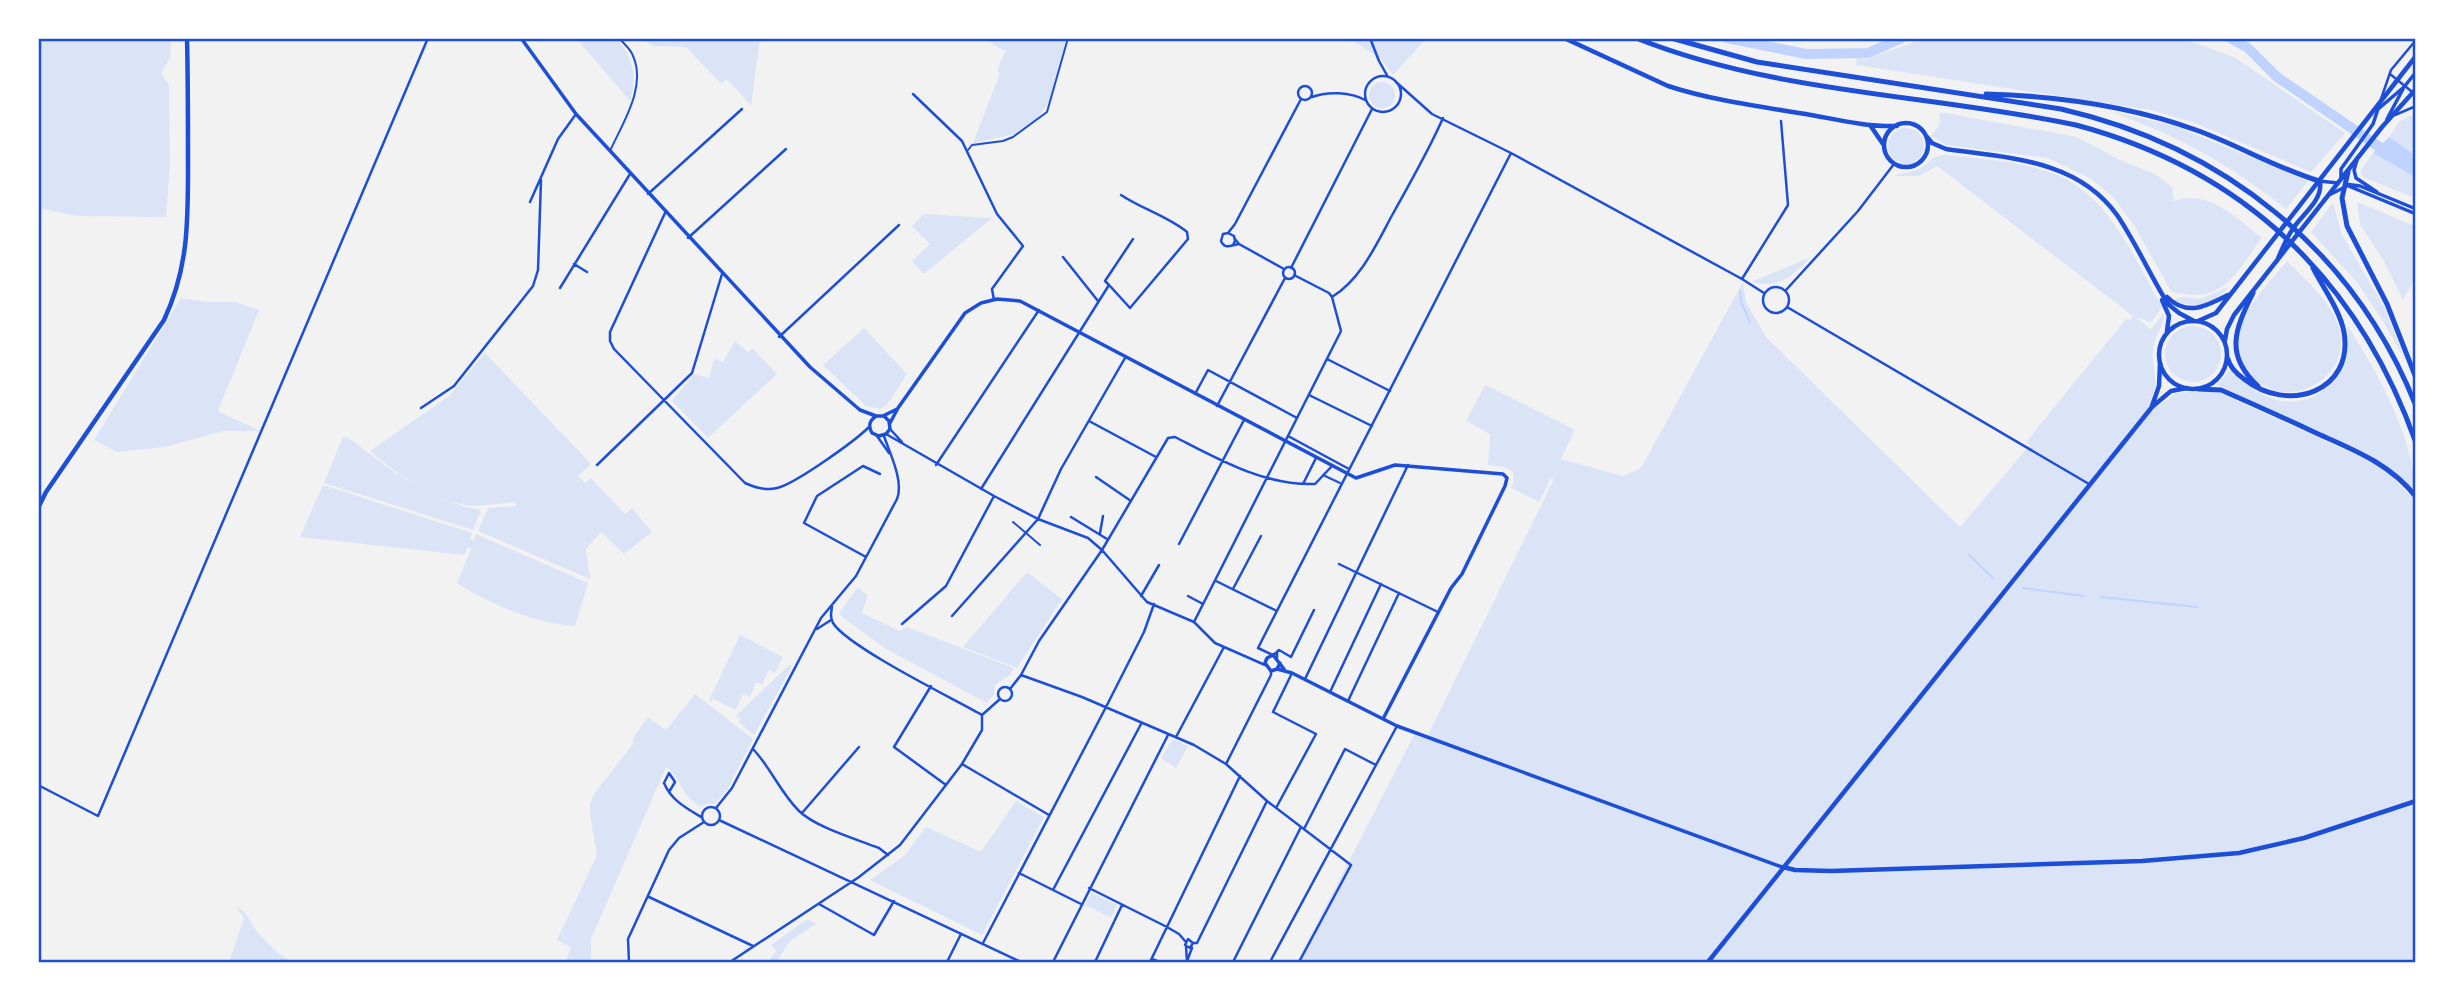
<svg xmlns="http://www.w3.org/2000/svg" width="2454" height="1001" font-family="Inter,sans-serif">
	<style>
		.green { fill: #dbe4f7 }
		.water { fill: #bfd3fe }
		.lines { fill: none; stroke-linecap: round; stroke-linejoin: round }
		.stream { stroke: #bfd3fe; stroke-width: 2 }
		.river { stroke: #bfd3fe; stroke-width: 10 }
		.service { stroke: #1d4ed8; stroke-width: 2 }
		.pedestrian { stroke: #1d4ed8; stroke-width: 2 }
		.minor { stroke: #1d4ed8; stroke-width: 2.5 }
		.tertiary { stroke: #1d4ed8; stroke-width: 3.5 }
		.secondary { stroke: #1d4ed8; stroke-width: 4.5 }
		.primary { stroke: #1d4ed8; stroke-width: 4.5 }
		.motorway { stroke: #1d4ed8; stroke-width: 5 }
		.neatline { fill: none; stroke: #1d4ed8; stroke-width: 2.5 }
	</style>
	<rect width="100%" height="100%" fill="#f2f2f2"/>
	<!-- green -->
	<path class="green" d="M1918,38L2184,39L2234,57L2345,133L2311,172L2195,123L2151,110L1856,65L1857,58L1866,59L1912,43Z
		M38,39H171L170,58L161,73L169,85L170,164L166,217L76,216L39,208Z
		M577,39H617C634,59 637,76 630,101Z
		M641,39H760L751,106L732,84L726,80L721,84L686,47L654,46Z
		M984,39H1066L1049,102L1039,117L1012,135L973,143L1000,73L997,71L1005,51Z
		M1350,39H1426L1393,75L1381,59Z
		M1369 95a13 13 0 1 1 26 0a13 13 0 1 1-26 0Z
		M2109,111L2175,126L2308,181L2286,209C2227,163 2179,136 2109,111Z
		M1939,112L2077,137L2118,159L2157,175L2172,187L2174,201C2208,188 2238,219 2262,238C2244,262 2227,297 2192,295C2184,294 2178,294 2171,291L2135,227L2113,197L2091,179L2048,158L1946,145L1931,136L1940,124Z
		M2415,113V155L2389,137L2399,122Z
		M1888 146a18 18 0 1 1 36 0a18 18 0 1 1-36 0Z
		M2373,153L2415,177V198L2363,177L2360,171Z
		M1946,155C1981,159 2019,161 2052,173C2109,193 2134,259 2162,307L2151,322L2135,317L2151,329L2164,313C2164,327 2154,336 2153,350C2151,370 2161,377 2151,399L2159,406L2176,393L2209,391L2220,393L2365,459L2390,475L2415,501V962H1297L1414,735L1426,739L1554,479L1551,478L1539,502L1511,488L1514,481L1513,472L1504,467L1488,465L1490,434L1466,421L1485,385L1575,430L1561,459L1623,476L1641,468L1743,282L1746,302L1766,337L1960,527L2030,445L2026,442L2126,319L2130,320L2133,316L1937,166L1919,176H1894C1902,172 1909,173 1916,170C1931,165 1927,156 1946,155Z
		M2333,202L2341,233L2384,307L2405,360L2383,321L2356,281L2311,232Z
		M2357,202L2415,226V278L2403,300L2385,263L2360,224Z
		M924,214L992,218L924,274L912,261L930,244L912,226Z
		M1811,257C1793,276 1779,289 1751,282Z
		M2287,261C2305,279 2329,300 2338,324C2357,378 2284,418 2248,372C2240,361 2236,346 2239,332C2243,308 2272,280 2287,261Z
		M2228,287C2214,306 2194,309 2173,300L2183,297L2200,299Z
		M181,298L207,302H236L259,310L218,411L260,431H223L165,447L117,452L94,440Z
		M2347,325C2375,367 2415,441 2415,491L2390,468L2364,452L2217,385L2230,370C2241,380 2252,390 2266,396C2315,418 2355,372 2347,325Z
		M2165 354a28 28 0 1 1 56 0a28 28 0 1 1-56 0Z
		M864,328L907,374L887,405L880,409L866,406L823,365Z
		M735,341L748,352L752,348L777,374L708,438L672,401L694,374L709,378L714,359L723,362Z
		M485,353L591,464L578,476L585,483L591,478L625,514L632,508L652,532L624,554L601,532L586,549L590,579L478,531L488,508L517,506L515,502C499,503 481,507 465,505C429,499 397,474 370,451L449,396Z
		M343,437L349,438C389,469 430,502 481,510L473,530L324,483Z
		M323,485L472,533L470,539L474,541L476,534L588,583L575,626C535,623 491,605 457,583L471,549L468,547L464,555L300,537Z
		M1027,572L1062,599L1017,668L963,647Z
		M857,588L868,595L862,613L900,631L907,627L1014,668L1010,675L995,685L994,694L987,703L886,649L842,617L839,613Z
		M740,635L783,657L775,673L769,670L762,685L756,682L750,697L743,694L736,710L713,699L711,702L709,700Z
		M789,665L792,666L754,735L738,722L741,720L736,716Z
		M695,694L753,739L727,790L715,804H706L701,807C679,793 683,780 666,767L591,939V962H565L571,947L557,940L597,855L590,814V804L594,794L633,744V738L648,717L666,730Z
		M1173,739L1188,746L1176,768L1161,758Z
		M1016,801L1044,817L982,935L870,880L905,855L926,827L981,852Z
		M1091,893L1117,905L1111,918L1085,905Z
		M236,907C247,910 251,924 258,933C268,943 281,958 294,962H229L244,918Z
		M807,919L816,924L790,941L777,962H768L776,951L771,945Z"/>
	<!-- water -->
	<path class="water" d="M2389,137L2415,155V177L2373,153Z"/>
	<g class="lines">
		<!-- stream -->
		<path class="stream" d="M1740,291L1741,302L1750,322
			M1969,555L1993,578
			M2023,588L2084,596
			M2101,597L2197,607"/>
		<!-- river -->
		<path class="river" d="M1727,38L1806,54L1868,53L1902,38
			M2230,38L2248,48L2277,77L2388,153"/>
		<!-- service -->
		<path class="service" d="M968,150L972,145L1003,141L1013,137L1047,112L1068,38
			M610,151C622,124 647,87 633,56C631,49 624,44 619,38
			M1013,522L1040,545"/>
		<!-- pedestrian -->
		<path class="pedestrian" d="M1323,475L1340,483"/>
		<!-- minor -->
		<path class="minor" d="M1370,38L1379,61L1388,77
			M2390,74L2416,95
			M1365 94a18 18 0 1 1 36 0a18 18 0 1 1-36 0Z
			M1396,82L1432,114L1511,153L1742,279L1764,293
			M1298 93a7 7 0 1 1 14 0a7 7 0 1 1-14 0Z
			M913,94L962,141L997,214L1023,246L992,289L994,300
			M1312,97C1327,91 1351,92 1365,100
			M2381,99L2391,70L2416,40
			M2395,115L2416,106
			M648,194L742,109
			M530,202L558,139L576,114
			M665,213L610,332V341L614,349L745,483C756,488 766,491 777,488C795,484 855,441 869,427
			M1228,233L1235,224L1301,99
			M688,238L786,149
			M1235,239L1239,244L1284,269
			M1233,245L1235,241L1234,236L1228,233L1223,234L1221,241C1225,250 1231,245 1239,244
			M1063,257L1098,301
			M574,264L587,272
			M1283 273a6 6 0 1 1 12 0a6 6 0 1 1-12 0Z
			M1291,268L1372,109
			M1742,279L1788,205L1781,121
			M1110,286L1130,308L1188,239L1187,232C1167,216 1142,209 1121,195
			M1763 300a13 13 0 1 1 26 0a13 13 0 1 1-26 0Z
			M560,288L630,174
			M1786,290L1858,211L1894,164
			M1332,297C1363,278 1378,240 1395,210C1412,179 1429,150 1443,118
			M1787,307L2089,484
			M779,337L899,225
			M1327,359L1390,391
			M1195,394L1208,370L1297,418
			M1309,395L1372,426
			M1217,406L1285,278
			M421,408L454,386L533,286L538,270L541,180
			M1089,421L1156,457
			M890,429L902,442
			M886,434L994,496L1038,519L1088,538L1102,550L1147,602L1194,622L1215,643L1265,665
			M877,436L889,453
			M1288,436L1349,469
			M597,465L692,373L722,274
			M936,465L1039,310
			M1096,477L1131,501
			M1303,484L1316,458
			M981,489L1109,285L1105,281L1133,239
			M1071,517L1107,539
			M1100,533L1103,516
			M1179,544L1244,420
			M866,557L804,523L817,496L863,466L880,474
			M1339,564L1438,612
			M1216,581L1277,611
			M1233,589L1261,536
			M1141,596L1159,565
			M1188,596L1203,604
			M832,607C831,613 830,617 833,623C848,647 952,698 982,715
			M952,616L1038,519L1061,469L1125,358
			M1194,622L1341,331L1332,297L1329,293L1294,275
			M902,624L946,586L994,496
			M817,629L831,620
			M1277,652L1279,650L1291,657L1314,610
			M1277,658V652L1273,655L1258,648L1511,153
			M1021,675L1082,697L1194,745L1226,764L1267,801L1351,865L1299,962
			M1305,679L1408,465
			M931,686L894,747L946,785
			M998 694a7 7 0 1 1 14 0a7 7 0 1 1-14 0Z
			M1010,689L1021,675L1039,641L1102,550L1168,438L1175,437C1218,459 1265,486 1315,484L1332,466
			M1330,692L1381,584
			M1348,701L1399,593
			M982,715L1000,699
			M1176,737L1224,647
			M753,749C771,768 780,792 799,811C817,828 856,839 879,848L888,855
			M962,764L1049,815
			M1226,764L1271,675V671
			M38,785L98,816L428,38
			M669,792L675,782L669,773L664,783C671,800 686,808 701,817
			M702 816a9 9 0 1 1 18 0a9 9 0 1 1-18 0Z
			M716,808L732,788L821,618L856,576L897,499C904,481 890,454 884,436
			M1276,808L1316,734L1273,712L1292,673
			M802,813L859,747
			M719,820L1021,962
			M1304,829L1345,749L1376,765
			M1019,873L1081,904
			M1089,888L1167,927L1179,934L1185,941
			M1053,890L1141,724
			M649,897L753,946
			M819,904L874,935L894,901
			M983,943L1106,707L1144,632L1154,604
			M1193,943L1188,939L1185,945L1190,948L1193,943H1197L1267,801
			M1186,947L1187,961L1192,948
			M1152,959L1160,962
			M629,962L628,939L669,850L679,838L704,822
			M730,962L859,877L900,845L962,764L982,730V715
			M947,962L961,934
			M1053,962L1168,735
			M1095,962L1122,905
			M1150,962L1240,776
			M1233,962L1301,827
			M1270,962L1397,726"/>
		<!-- tertiary -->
		<path class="tertiary" d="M521,38L576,114L810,367L860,410L876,416H883L897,409
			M2377,110L2404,87L2416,72
			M2387,119L2403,89
			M2357,160L2354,170L2356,178L2377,192
			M2341,179V169L2373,124L2378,109
			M2319,181L2338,183
			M2345,184L2360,186L2416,209
			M2346,185L2416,214
			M2331,194L2345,187
			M876,416C869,421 868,426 872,433L879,436L886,434L890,429L889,421L884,416
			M890,423L898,408L965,313L981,303L997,299L1020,301L1356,478L1395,465L1503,474L1507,478L1505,486L1462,574L1451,588L1383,719
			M1280,663L1277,669L1271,671L1265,663L1267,658L1273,655L1284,669
			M1277,669L1292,673L1397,726L1782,867"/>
		<!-- secondary -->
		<path class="secondary" d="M2152,406L2159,386L2160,364
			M1783,867L1795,870L1831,871L2142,861L2239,853L2304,838L2416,801
			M1708,962L2152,407L2171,391L2187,388"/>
		<!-- primary -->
		<path class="primary" d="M1564,38L1668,86C1714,101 1764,107 1811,115C1839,120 1868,127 1897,126
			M1884 145a22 22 0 1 1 44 0a22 22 0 1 1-44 0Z
			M1870,125L1883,144
			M1927,137L1932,143L1946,149C2008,158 2077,159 2117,215C2136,243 2150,275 2168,304L2179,313L2194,321
			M2277,261C2281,251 2286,239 2292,230C2301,215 2323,201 2320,182
			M2167,297C2187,317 2207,306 2228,295
			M2162,300L2169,316L2167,331
			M2159 355a34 34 0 1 1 68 0a34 34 0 1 1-68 0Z
			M2198,321L2216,313L2416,56
			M2225,340L2227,329L2234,315L2382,127L2416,89
			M38,508L46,492L164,320C189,267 188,219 188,162C188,121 188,80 187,38"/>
		<!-- motorway -->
		<path class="motorway" d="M1636,38C1776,94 1930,94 2076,125C2244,170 2358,279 2416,443
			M1671,38L1757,62L2061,109C2223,146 2354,250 2416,406
			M1986,94C2056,96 2130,106 2196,130C2238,145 2276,168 2319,181
			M2348,172L2342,198L2347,226L2387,304L2416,378
			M2253,293C2235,329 2224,355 2258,386
			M2228,359C2230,368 2237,374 2244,379C2288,414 2354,392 2344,332C2340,310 2323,288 2313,268
			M2198,389L2221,390C2253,404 2284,418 2316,433C2352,449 2391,464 2416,497"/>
	</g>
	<!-- border -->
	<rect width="2454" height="1001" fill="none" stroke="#ffffff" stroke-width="80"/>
	<rect x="40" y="40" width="2374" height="921" class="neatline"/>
</svg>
